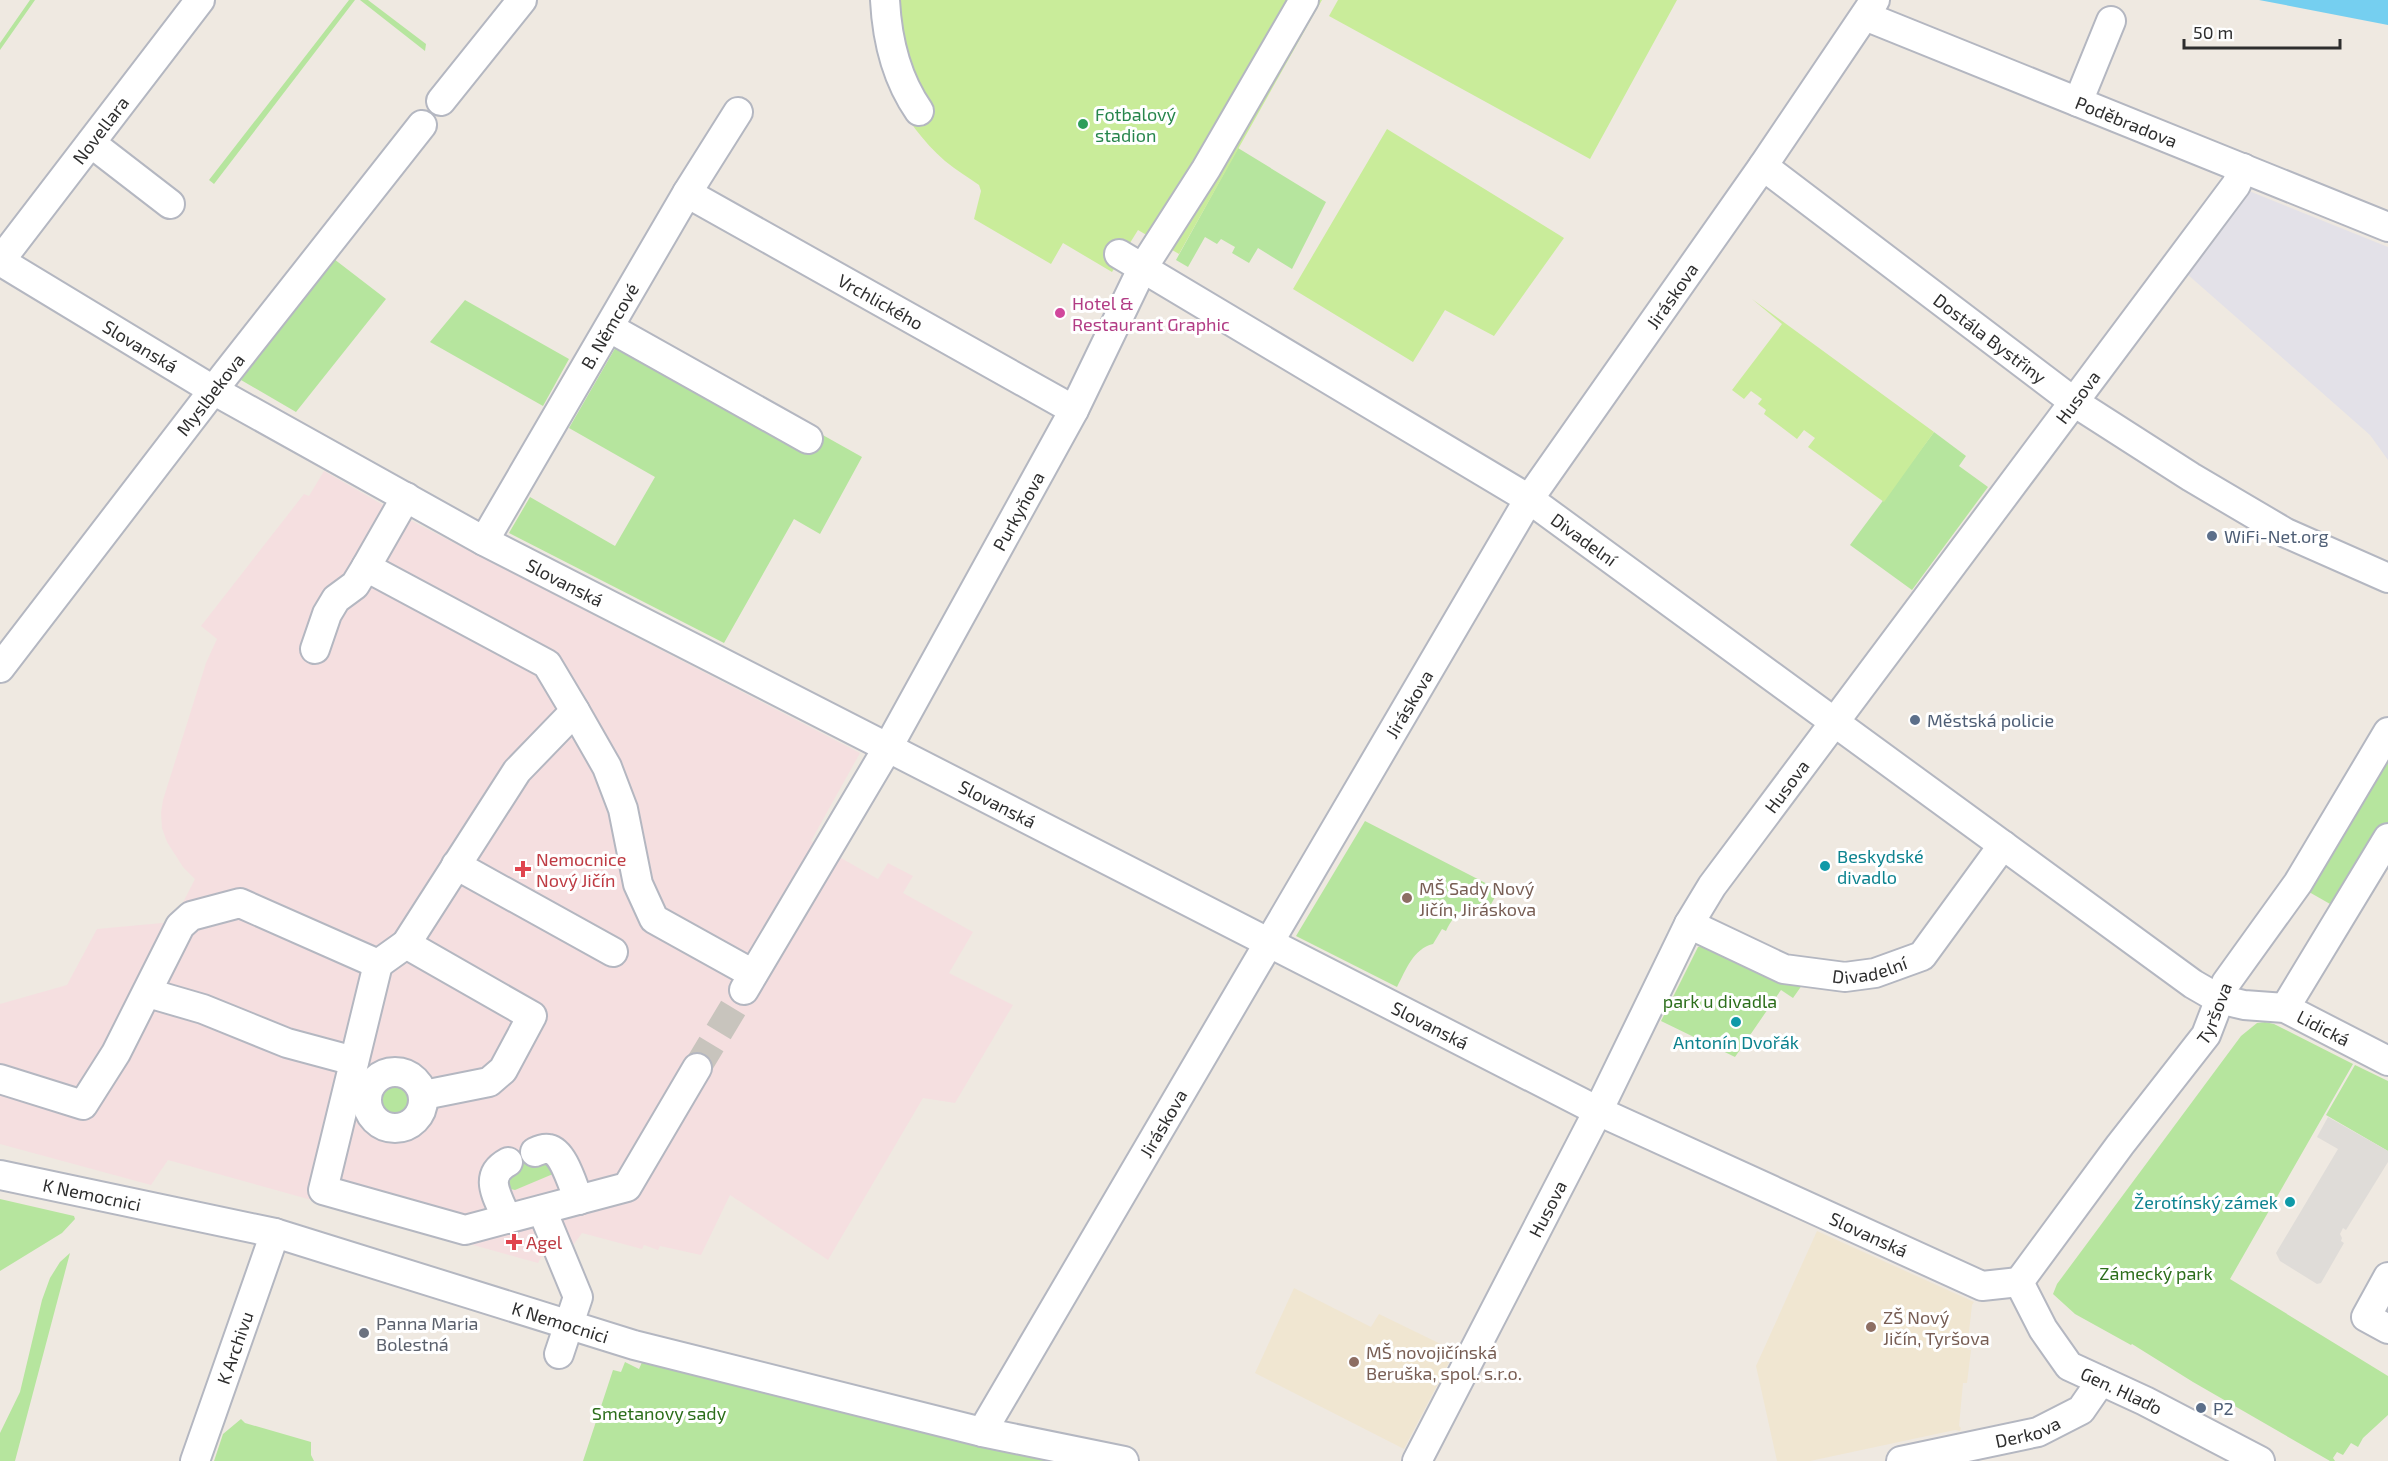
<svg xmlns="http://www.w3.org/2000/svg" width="2388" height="1461" font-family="'Exo 2',sans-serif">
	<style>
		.industrial { fill: #e3e1e8 }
		.education { fill: #f0e6d1 }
		.medical { fill: #f5dfe0 }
		.green { fill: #b6e59e }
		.pitch { fill: #c9ec9a }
		.plaza { fill: #dfdcd8 }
		.water { fill: #75cff0 }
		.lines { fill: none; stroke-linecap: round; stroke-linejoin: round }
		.minor-tunnel { stroke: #c8c4bd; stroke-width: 28; stroke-dasharray: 28 14; stroke-linecap: butt }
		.minor-casing { stroke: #b4b7c1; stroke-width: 32 }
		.minor { stroke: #fff; stroke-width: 28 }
		.leisure-dot { fill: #2e9e5b; stroke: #fff; stroke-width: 2 }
		.hotel-dot { fill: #d1479c; stroke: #fff; stroke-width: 2 }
		.service-dot { fill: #5c6f8a; stroke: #fff; stroke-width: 2 }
		.culture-dot { fill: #0f9aa8; stroke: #fff; stroke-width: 2 }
		.health-dot { fill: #e0444e; stroke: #fff; stroke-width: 2 }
		.education-dot { fill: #8d6e63; stroke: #fff; stroke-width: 2 }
		.worship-dot { fill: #6b7280; stroke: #fff; stroke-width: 2 }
		.labels { text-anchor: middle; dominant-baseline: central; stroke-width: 6; stroke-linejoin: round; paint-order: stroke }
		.leisure-label { font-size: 18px; fill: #27864d; stroke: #fff; text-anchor: start }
		.street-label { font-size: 18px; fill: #2e2e2e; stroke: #fff }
		.hotel-label { font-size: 18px; fill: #b23c85; stroke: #fff; text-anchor: start }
		.service-label { font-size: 18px; fill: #4e5e75; stroke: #fff; text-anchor: start }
		.culture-label { font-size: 18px; fill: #0d838f; stroke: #fff; text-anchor: start }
		.health-label { font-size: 18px; fill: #be3a42; stroke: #fff; text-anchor: start }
		.education-label { font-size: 18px; fill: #785e54; stroke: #fff; text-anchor: start }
		.park-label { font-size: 18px; fill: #2c6e1b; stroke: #fff }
		.worship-label { font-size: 18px; fill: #5b616d; stroke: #fff; text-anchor: start }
	</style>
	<rect width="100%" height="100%" fill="#efe9e1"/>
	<!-- industrial -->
	<path class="industrial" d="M2249,191L2388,247V460L2370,435L2187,274Z"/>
	<!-- education -->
	<path class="education" d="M1817,1231L1974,1302L1972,1305L1967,1349L1971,1350L1967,1383H1963L1959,1426L1961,1428L1960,1431L1955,1430L1810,1461H1777L1756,1366Z
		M1294,1288L1371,1327L1379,1314L1455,1351L1404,1449L1255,1373Z"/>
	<!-- medical -->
	<path class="medical" d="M324,471L406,518L860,753L811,841L878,879L888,863L913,876L903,893L973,932L949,973L1013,1005L955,1103L923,1098L828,1260L730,1195L701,1255L660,1246L658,1250L644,1245L642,1249L582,1233L574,1244L541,1257L538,1263L168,1160L151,1185L0,1144V1004L67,985L97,929L173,922L195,879L183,867L167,842L162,828L161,813L163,800L206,663L217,639L201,626L304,494L309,496Z"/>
	<!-- green -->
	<path class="green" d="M30,0H35L0,50V43Z
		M349,0H355L214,184L209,180Z
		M360,0H368L426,44L425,51Z
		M1238,148L1326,202L1292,269L1258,248L1249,263L1232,253L1235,247L1221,239L1217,244L1205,237L1188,267L1176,260Z
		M334,259L386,299L296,412L241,380Z
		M465,300L569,359L543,406L430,342Z
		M628,326L862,457L820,534L794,519L724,643L509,533L530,497L615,546L655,477L569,428Z
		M1934,432L1966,456L1959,466L1988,487L1912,590L1850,545Z
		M2388,752V856L2353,917L2309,892Z
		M1365,821L1499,890L1490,906C1465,905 1457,909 1446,931L1442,929L1433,944C1413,949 1406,970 1397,987L1296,936Z
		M1708,944L1807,978L1793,998L1781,990L1735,1057L1661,1021L1698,947Z
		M2265,1022L2274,1024L2353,1064L2230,1279L2388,1376V1415L2363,1438L2358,1447L2351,1443L2343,1455L2337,1452L2333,1458L2335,1461H2330L2193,1382L2132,1344L2131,1345L2075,1314L2053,1294L2057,1284L2241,1036L2257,1023Z
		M2355,1065L2388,1081V1151L2326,1115Z
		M376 1100a19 19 0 1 1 38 0a19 19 0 1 1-38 0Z
		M541,1156H546L553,1174L515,1190L505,1188L507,1170Z
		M0,1199L74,1216L75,1219L62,1233L0,1271Z
		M70,1253L15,1461H0V1433L20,1392L42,1300L50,1278L60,1262Z
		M643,1360L719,1381L1070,1461H583L613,1370L621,1372L625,1362L639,1369Z
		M241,1419L245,1423L311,1442V1455L314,1461H214L223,1434Z"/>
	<!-- pitch -->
	<path class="pitch" d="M872,0H1322L1179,254L1138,230L1112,272L1063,243L1051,264L974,219L981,191L979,185C968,177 956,170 945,161C900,121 870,60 872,0Z
		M1338,0H1677L1590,159L1329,16Z
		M1387,129L1564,238L1494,336L1445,310L1413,362L1293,289Z
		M1752,299L1934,432L1884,502L1808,447L1815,438L1804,430L1797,439L1764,414L1766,410L1758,404L1762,399L1751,391L1744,399L1732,390L1782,324Z"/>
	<!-- plaza -->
	<path class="plaza" d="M2328,1117L2388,1151V1162L2346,1230L2343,1228L2340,1234L2342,1238L2341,1241L2344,1243L2321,1283L2317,1284L2280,1261L2276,1253L2338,1149L2317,1137Z"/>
	<!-- water -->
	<path class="water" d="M2259,0H2388V25Z"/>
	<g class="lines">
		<!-- minor-tunnel -->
		<path class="minor-tunnel" d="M697,1068L744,990"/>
		<!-- minor casing -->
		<g class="minor-casing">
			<g id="minor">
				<path d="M885,0C887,39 896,78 919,111"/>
				<path id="s1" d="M1865,16L2388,227"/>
				<path d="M441,101L522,0"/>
				<path d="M2078,102L2111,21"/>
				<path d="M91,143L170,204"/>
				<path id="s2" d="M1763,166L2074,402L2191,477L2286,533L2388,578"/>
				<path id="s3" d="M687,193L1074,410"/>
				<path id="s4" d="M1119,254L1529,499L2193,984L2219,999L2244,1005L2285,1008L2388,1061"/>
				<path id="s5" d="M0,261L213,390L484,541L1598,1111L1982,1286L2019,1282"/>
				<path id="s6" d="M0,261L200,0"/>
				<path d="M610,328L808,439"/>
				<path id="s7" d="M484,541L687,193L738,112"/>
				<path d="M366,567L406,497"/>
				<path id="s8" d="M0,668L225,375L422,125"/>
				<path d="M575,711L607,767L623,809L638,884L654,919L753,974"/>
				<path d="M456,865L613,952"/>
				<path id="s9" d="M1689,924L1784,969L1845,977L1875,973L1922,956L2003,845"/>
				<path d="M406,944L532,1016L503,1070L489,1082L424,1095"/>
				<path d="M378,964L323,1190L465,1230L627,1187L697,1068"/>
				<path id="s10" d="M744,990L887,749L1074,410L1142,269L1206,169L1304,0"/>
				<path d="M148,993L203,1009L287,1043L354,1061"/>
				<path d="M2285,1008L2388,838"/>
				<circle cx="395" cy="1100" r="28"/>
				<path d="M0,1079L83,1105L116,1053L180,926L191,916L240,903L378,964L406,944L517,771L575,711L547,664L366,567L355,585L336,599L327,614L315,649"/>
				<path d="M535,1152C539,1150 545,1148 549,1149C564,1152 573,1187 579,1200"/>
				<path id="s11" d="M0,1175L275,1233L634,1345L982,1432L1124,1461"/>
				<path d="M542,1210L578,1297L559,1354"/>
				<path d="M507,1219C498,1197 482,1176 508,1162"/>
				<path d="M2388,1277L2366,1317L2388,1329"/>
				<path id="s12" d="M2019,1282L2120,1145L2206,1035L2226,983L2298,883L2388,732"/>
				<path id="s13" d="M2019,1282L2043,1329L2069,1366L2145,1401L2260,1461"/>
				<path id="s14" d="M982,1432L1529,499L1763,166L1875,0"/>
				<path id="s15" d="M195,1461L275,1233"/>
				<path id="s16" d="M1417,1461L1598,1111L1689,924L1712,886L2236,185L2243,168"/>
				<path id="s17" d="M1901,1461L2038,1432L2081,1410L2101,1381"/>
			</g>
		</g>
		<!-- minor -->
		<use href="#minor" class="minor"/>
	</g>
	<!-- markers -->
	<circle class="leisure-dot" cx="1083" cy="124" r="6"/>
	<circle class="hotel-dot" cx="1060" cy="313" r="6"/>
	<g class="service-dot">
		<circle cx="2212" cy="536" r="6"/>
		<circle cx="1915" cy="720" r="6"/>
		<circle cx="2201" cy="1408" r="6"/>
	</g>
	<g class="culture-dot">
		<circle cx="1825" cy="866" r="6"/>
		<circle cx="1736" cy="1022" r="6"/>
		<circle cx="2290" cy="1202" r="6"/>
	</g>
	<g class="health-dot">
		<path d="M520 860h6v6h6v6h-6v6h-6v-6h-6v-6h6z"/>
		<path d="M511 1233h6v6h6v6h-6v6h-6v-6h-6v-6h6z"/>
	</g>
	<g class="education-dot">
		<circle cx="1407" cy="898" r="6"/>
		<circle cx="1871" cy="1327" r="6"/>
		<circle cx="1354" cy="1362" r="6"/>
	</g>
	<circle class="worship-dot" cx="364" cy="1333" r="6"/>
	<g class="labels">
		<!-- leisure labels -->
		<g class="leisure-label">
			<text x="1095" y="114">Fotbalový<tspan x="1095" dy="21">stadion</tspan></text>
		</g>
		<!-- street labels -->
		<g class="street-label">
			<text stroke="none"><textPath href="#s1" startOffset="282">Poděbradova</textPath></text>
			<text stroke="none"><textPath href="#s6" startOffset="165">Novellara</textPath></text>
			<text stroke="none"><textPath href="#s14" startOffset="1330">Jiráskova</textPath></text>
			<text stroke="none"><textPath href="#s3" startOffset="222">Vrchlického</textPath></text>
			<text stroke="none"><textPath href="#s7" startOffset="249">B. Němcové</textPath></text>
			<text stroke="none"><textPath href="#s2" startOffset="285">Dostála Bystřiny</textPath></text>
			<text stroke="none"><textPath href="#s5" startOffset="164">Slovanská</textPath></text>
			<text stroke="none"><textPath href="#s8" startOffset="345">Myslbekova</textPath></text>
			<text stroke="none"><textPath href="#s16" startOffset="1257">Husova</textPath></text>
			<text stroke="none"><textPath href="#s10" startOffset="552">Purkyňova</textPath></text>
			<text stroke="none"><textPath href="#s4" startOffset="546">Divadelní</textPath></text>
			<text stroke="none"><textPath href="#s5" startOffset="650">Slovanská</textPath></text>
			<text stroke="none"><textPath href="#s14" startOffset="844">Jiráskova</textPath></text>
			<text stroke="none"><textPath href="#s16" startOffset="771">Husova</textPath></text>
			<text stroke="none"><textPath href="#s5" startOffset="1136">Slovanská</textPath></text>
			<text stroke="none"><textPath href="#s9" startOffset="192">Divadelní</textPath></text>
			<text stroke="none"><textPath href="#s12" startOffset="333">Tyršova</textPath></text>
			<text stroke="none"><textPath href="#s5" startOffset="1622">Slovanská</textPath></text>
			<text stroke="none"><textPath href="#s4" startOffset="1440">Lidická</textPath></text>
			<text stroke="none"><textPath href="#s14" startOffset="358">Jiráskova</textPath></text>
			<text stroke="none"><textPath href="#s11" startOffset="94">K Nemocnici</textPath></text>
			<text stroke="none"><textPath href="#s16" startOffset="284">Husova</textPath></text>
			<text stroke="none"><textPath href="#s5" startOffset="2108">Slovanská</textPath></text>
			<text stroke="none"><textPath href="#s11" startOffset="580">K Nemocnici</textPath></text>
			<text stroke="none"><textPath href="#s15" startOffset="120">K Archivu</textPath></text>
			<text stroke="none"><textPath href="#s13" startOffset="156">Gen. Hlaďo</textPath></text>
			<text stroke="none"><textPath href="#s17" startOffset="130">Derkova</textPath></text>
		</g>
		<!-- hotel labels -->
		<g class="hotel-label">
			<text x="1072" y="303">Hotel &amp;<tspan x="1072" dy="21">Restaurant Graphic</tspan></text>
		</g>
		<!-- service labels -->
		<g class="service-label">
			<text x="2224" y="536">WiFi-Net.org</text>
			<text x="1927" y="720">Městská policie</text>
			<text x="2213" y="1408">P2</text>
		</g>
		<!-- culture labels -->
		<g class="culture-label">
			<text x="1837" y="856">Beskydské<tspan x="1837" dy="21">divadlo</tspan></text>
			<text x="1736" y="1042" text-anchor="middle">Antonín Dvořák</text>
			<text x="2278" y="1202" text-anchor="end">Žerotínský zámek</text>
		</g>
		<!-- health labels -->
		<g class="health-label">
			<text x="536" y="859">Nemocnice<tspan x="536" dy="21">Nový Jičín</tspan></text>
			<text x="526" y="1242">Agel</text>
		</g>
		<!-- education labels -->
		<g class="education-label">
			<text x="1419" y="888">MŠ Sady Nový<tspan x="1419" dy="21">Jičín, Jiráskova</tspan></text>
			<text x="1883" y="1317">ZŠ Nový<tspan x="1883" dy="21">Jičín, Tyršova</tspan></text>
			<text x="1366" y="1352">MŠ novojičínská<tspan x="1366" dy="21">Beruška, spol. s.r.o.</tspan></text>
		</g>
		<!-- park labels -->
		<g class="park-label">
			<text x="1720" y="1001">park u divadla</text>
			<text x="2156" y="1273">Zámecký park</text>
			<text x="659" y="1413">Smetanovy sady</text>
		</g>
		<!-- worship labels -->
		<g class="worship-label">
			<text x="376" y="1323">Panna Maria<tspan x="376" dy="21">Bolestná</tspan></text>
		</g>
	</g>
	<!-- scale -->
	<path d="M2184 39v9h156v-9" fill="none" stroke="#2e2e2e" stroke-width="3"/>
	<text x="2193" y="39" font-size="18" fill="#2e2e2e" stroke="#ffffff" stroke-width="4.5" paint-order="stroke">50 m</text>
</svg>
